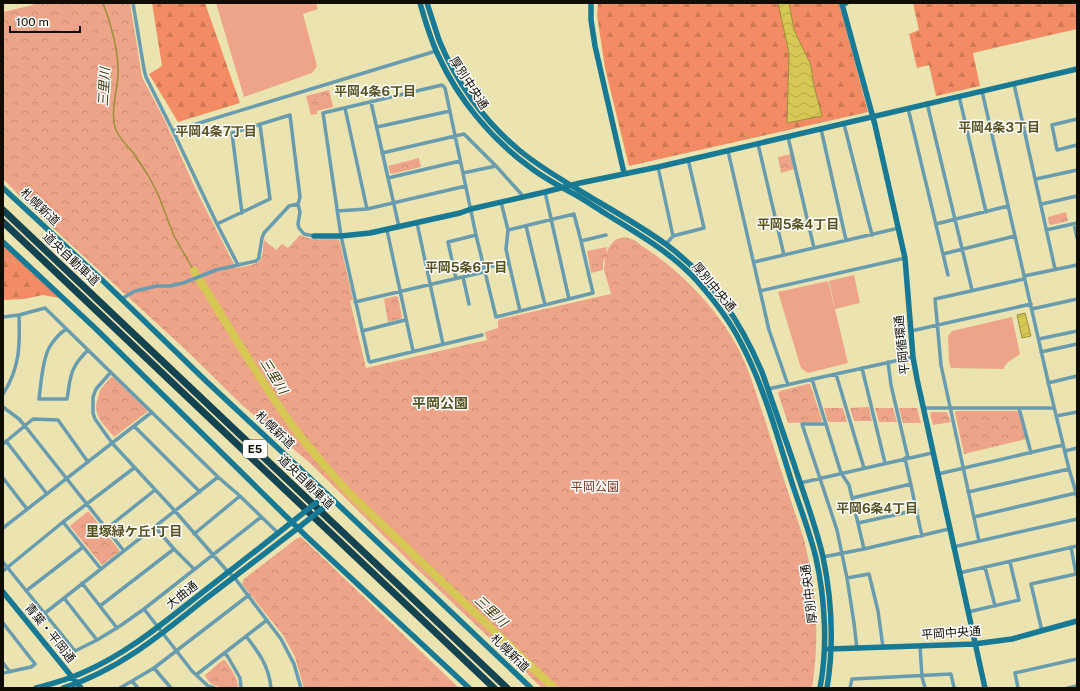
<svg xmlns="http://www.w3.org/2000/svg" width="1080" height="691" font-family="'Public Sans','Noto Sans JP',sans-serif">
	<style>
		.forest { fill: url(#forest-firs) }
		.park { fill: url(#park-crowns) }
		.garden { fill: #eda488 }
		.water { fill: url(#water-waves); stroke: #9b8f3b }
		.lines { fill: none; stroke-linecap: round; stroke-linejoin: round }
		.stream { stroke: #9b8f3b; stroke-width: 1.5 }
		.river { stroke: #d7c754; stroke-width: 8 }
		.street { stroke: #689cae; stroke-width: 3.5 }
		.secondary { stroke: #177993; stroke-width: 5.5 }
		.highway { stroke: #144351; stroke-width: 7 }
		.secondary-bridge { stroke: #177993; stroke-width: 5.5 }
		.labels { text-anchor: middle; dominant-baseline: central; stroke-width: 3; stroke-linejoin: round; paint-order: stroke }
		.shield { fill: #fff; stroke: #57554c; stroke-width: 1 }
		.shield-label { font-size: 11px; font-weight: bold; fill: #0f0c00 }
		.street-label { font-size: 12px; fill: #0f0c00; stroke: #fff }
		.park-label { font-size: 12px; fill: #79371d; stroke: #fff }
		.water-label { font-size: 13px; font-style: italic; fill: #3b3502; stroke: #fff }
		.neighbourhood-label { font-size: 13px; font-weight: bold; fill: #575120; stroke: #fff }
		.quarter-label { font-size: 14px; font-weight: bold; fill: #575120; stroke: #fff }
	</style>
	<defs>
		<pattern id="forest-firs" width="22" height="20" patternUnits="userSpaceOnUse"><rect width="22" height="20" fill="#f38c65"/><path d="M5 1l3.5 6h-7zM16 11l3.5 6h-7z" fill="#cf7856"/></pattern>
		<pattern id="park-crowns" width="20" height="18" patternUnits="userSpaceOnUse"><rect width="20" height="18" fill="#eda488"/><path d="M2 6a3 3 0 1 1 6 0M12 15a3 3 0 1 1 6 0" fill="none" stroke="#ca8c74"/></pattern>
		<pattern id="water-waves" width="16" height="10" patternUnits="userSpaceOnUse"><rect width="16" height="10" fill="#d7c754"/><path d="M0 5q4-4 8 0t8 0" fill="none" stroke="#b7aa47"/></pattern>
	</defs>
	<rect width="100%" height="100%" fill="#ebe4b0"/>
	<!-- forest -->
	<path class="forest" d="M152,3H205L240,103L178,122L149,74L162,66Z
		M598,3H839L868,112L629,166L605,68L597,15Z
		M913,3H1077V29L973,53L980,86L936,96L929,65L917,68L909,34L919,30Z
		M3,245L43,281L59,298L43,295L24,299L3,300Z"/>
	<!-- park -->
	<path class="park" d="M32,3H130L142,77L164,119L198,194L236,268C244,266 260,266 262,256C263,251 263,245 264,240L276,250L282,244L288,248L300,235C312,241 326,239 338,239L340,243L353,300L350,301L366,368L487,340L485,332L498,328V321L500,319L611,294L604,270L605,257L603,263V270L591,273L587,251L607,247L606,254C610,243 618,234 631,239C635,240 638,243 642,246C680,270 720,311 740,352C751,374 758,400 766,423C778,461 790,499 803,536C817,588 820,635 812,688H542L416,568L311,464L242,405L188,352L41,217L3,179V12L33,5Z
		M329,90L333,107L317,111V114L311,115L306,96Z
		M791,154L794,169L781,173L778,157Z
		M419,158L421,167L392,174L390,173L388,166Z
		M1066,212L1068,221L1051,225L1049,224L1048,217Z
		M396,296L398,297L402,317L401,319L388,322L384,299Z
		M111,377H113L148,411L147,412L114,437L100,420L97,413L96,405L100,390Z
		M808,384H810L822,420L821,422L788,423L778,393L780,391Z
		M869,407L872,421H854L850,408Z
		M824,408H843L847,422H828Z
		M875,408H893L897,422H879Z
		M899,408H917L921,423H903Z
		M956,411H1017L1019,412L1026,439L964,454L955,413Z
		M933,412H947L951,422L933,425L930,413Z
		M87,512H89L120,551L119,552L102,565L70,526L71,525Z
		M301,537L459,688H304L295,657L283,635L242,584L244,579L296,539Z
		M223,660H225C231,669 238,678 238,688C226,688 210,689 205,675Z"/>
	<!-- garden -->
	<path class="garden" d="M216,3H316L318,9L303,14L317,66L312,73L244,97Z
		M854,275L860,303L835,309L829,281Z
		M828,281L848,363L808,373L801,368L778,292Z
		M1012,317L1020,354L1008,362L1003,369L951,368L949,362L948,336L952,331Z"/>
	<!-- water -->
	<path class="water" d="M778,3H789L794,30L811,65L813,82L822,116L787,123L789,53Z
		M1025,313L1031,336L1022,338L1017,315Z"/>
	<g class="lines">
		<!-- stream -->
		<path class="stream" d="M103,3C111,23 119,53 118,75C117,92 109,116 117,132C121,140 130,149 136,156V158L138,160L148,175L158,194L174,236L194,271"/>
		<!-- river -->
		<path class="river" d="M194,271C225,320 254,371 287,418C306,445 328,470 350,494L554,688"/>
		<!-- street -->
		<path class="street" d="M133,3L144,69L146,77L173,131L217,224L238,265
			M1014,84L1055,269
			M982,91L1050,390L1069,469L1077,496
			M959,96L986,212
			M371,102L399,227
			M927,103L972,290
			M345,108L367,209
			M908,108L948,275
			M1077,119L1052,125L1057,150L1077,145
			M844,124L872,235
			M377,127L450,111
			M821,129L846,240
			M173,131L436,51
			M788,137L814,248
			M758,144L784,255
			M728,151L769,330L788,385
			M382,153L464,134L496,166L524,197
			M658,167L673,236
			M463,173L496,166
			M388,178L460,161
			M1036,179L1077,170
			M545,192L569,299
			M501,202L508,230L506,249L509,263L520,311
			M1042,204L1077,196
			M337,211L367,209L466,186
			M242,213L232,133L290,115L300,197L298,204L300,212L298,224L299,228L304,234L314,236
			M417,223L443,344
			M217,224L270,199L260,125
			M936,224L1008,206
			M1074,224L1077,238
			M526,226L545,305
			M387,230L413,351
			M1046,230L1077,223
			M581,241L606,235
			M666,244L673,236L704,228L688,159
			M943,254L1015,236
			M754,262L899,228
			M483,268L509,263
			M1024,276L1077,265
			M463,277L469,304
			M456,278L448,242L476,235
			M760,291L905,258
			M122,299L128,295L135,291L157,286H170L183,283L216,270L256,261L259,258V256L262,238L264,233L289,206L298,204
			M355,302L484,272
			M1032,309L1077,299
			M3,317L19,315L45,308L218,477L240,496L278,533
			M66,329C59,334 53,341 49,348C42,361 41,385 39,399H67C69,389 69,377 74,368C77,361 83,355 88,350
			M362,331L405,320
			M911,331L1031,304
			M482,335L370,362L369,361L341,236L323,113L442,85L445,88L476,235L496,317L593,293L581,241L574,214L508,230
			M1039,339L1077,331
			M1041,352L1077,344
			M888,362L891,385L908,458
			M862,368L885,463
			M111,372L96,389L93,397V413L95,419L112,443L175,511L228,572L234,577L281,639L294,664L301,688
			M836,374L864,468
			M812,379L841,473L849,485L864,549
			M1048,383L1077,376
			M768,389L913,357
			M3,394C20,368 20,345 19,315
			M3,407L19,419L25,426L124,551
			M923,408H1054
			M1019,408L1031,453
			M1056,416L1077,412
			M825,424H802L837,530L847,578L854,623L857,649
			M134,426L200,492
			M6,441L47,494
			M3,444L33,419L58,420L88,462
			M1065,451L1077,448
			M905,458L922,536
			M938,474L1063,445
			M3,478L27,509
			M800,483L932,453
			M968,492L1069,469
			M852,498L911,484
			M974,517L1076,493
			M63,522L101,569
			M858,523L917,510
			M155,527L174,549L194,569
			M3,528L152,412
			M106,529L155,490
			M194,534L240,496
			M979,541L941,365L935,299L1024,279
			M953,547L1077,519
			M823,557L864,549L949,529
			M3,562L75,651L97,640L120,626L144,609L261,517
			M985,567L995,606
			M3,571L63,522L134,468
			M959,573L1077,546
			M847,578L869,574L878,611L883,647
			M82,583L117,628
			M26,591L83,547
			M64,598L97,640
			M100,606L174,549
			M144,609L192,671L208,686L214,688
			M968,612L1019,600L1010,562
			M45,613L218,477
			M3,623L35,664L31,667L3,673
			M1042,631L1031,584L1076,574L1071,547
			M246,636C259,653 269,666 271,688
			M920,646L922,677L925,688
			M225,653L228,657L240,678L241,688
			M3,663L10,672
			M154,668L171,688
			M196,675L267,620
			M132,681L138,688
			M120,688L154,668L249,595
			M850,688L852,679L951,674L954,688
			M1018,688L1015,673L1077,659
			M1068,688L1077,686"/>
		<!-- secondary -->
		<path class="secondary" d="M420,3C425,20 430,38 438,55C458,99 491,139 531,168C544,178 559,186 574,194C585,200 595,207 606,214C638,234 672,253 697,281C714,300 730,321 741,343C764,386 778,439 793,486C801,510 810,533 816,558C825,599 828,647 820,688
			M427,3C431,15 435,28 439,40C456,82 484,121 519,150C543,170 571,185 597,201C621,215 645,229 667,245C712,279 740,320 762,372C773,403 783,433 794,464C804,495 816,526 823,557C832,600 834,645 827,688
			M591,3V20L595,46L624,173
			M846,3L842,4L875,125L905,258L913,357L917,379L985,688
			M3,188L100,278L206,381L327,494L531,688
			M314,236H341L370,233L460,213L471,209L545,192L580,183L658,167L1077,69
			M3,242L95,328L306,536L469,688
			M3,592L81,688
			M829,649L974,644L1012,639L1077,621
			M36,688C51,684 67,680 82,673C129,653 168,619 208,588C236,566 265,544 292,522
			M63,688C117,671 161,635 204,600C235,576 267,552 298,528"/>
		<!-- highway -->
		<path class="highway" d="M3,210L507,688
			M3,222L494,688"/>
		<!-- secondary-bridge -->
		<path class="secondary-bridge" d="M292,522L327,494
			M298,528L333,500"/>
	</g>
	<g class="labels">
		<!-- shield labels -->
		<rect class="shield" x="243" y="440" width="24" height="18" rx="3"/>
		<g class="shield-label">
			<text x="255" y="449">E5</text>
		</g>
		<!-- street labels -->
		<g class="street-label">
			<text transform="translate(469 83) rotate(57)">厚別中央通</text>
			<text transform="translate(40 207) rotate(43)">札幌新道</text>
			<text transform="translate(71 259) rotate(43)">道央自動車道</text>
			<text transform="translate(714 287) rotate(50)">厚別中央通</text>
			<text transform="translate(902 345) rotate(-96)">平岡循環通</text>
			<text transform="translate(275 430) rotate(43)">札幌新道</text>
			<text transform="translate(306 482) rotate(44)">道央自動車道</text>
			<text transform="translate(809 594) rotate(-97)">厚別中央通</text>
			<text transform="translate(182 595) rotate(-38)">大曲通</text>
			<text transform="translate(50 633) rotate(51)">青葉・平岡通</text>
			<text transform="translate(951 633) rotate(-4)">平岡中央通</text>
			<text transform="translate(510 653) rotate(44)">札幌新道</text>
		</g>
		<!-- park labels -->
		<g class="park-label">
			<text x="595" y="487">平岡公園</text>
		</g>
		<!-- water labels -->
		<g class="water-label">
			<text transform="translate(104 87) rotate(-87)">三里川</text>
			<text transform="translate(274 376) rotate(58)">三里川</text>
			<text transform="translate(491 611) rotate(43)">三里川</text>
		</g>
		<!-- neighbourhood labels -->
		<g class="neighbourhood-label">
			<text x="375" y="91">平岡4条6丁目</text>
			<text x="999" y="127">平岡4条3丁目</text>
			<text x="216" y="131">平岡4条7丁目</text>
			<text x="798" y="224">平岡5条4丁目</text>
			<text x="466" y="267">平岡5条6丁目</text>
			<text x="877" y="508">平岡6条4丁目</text>
			<text x="134" y="531">里塚緑ケ丘1丁目</text>
		</g>
		<!-- quarter labels -->
		<g class="quarter-label">
			<text x="440" y="403">平岡公園</text>
		</g>
	</g>
	<!-- border -->
	<rect width="1080" height="691" fill="none" stroke="#0f0c00" stroke-width="8"/>
	<!-- scale -->
	<path d="M10 26v6h70v-6" fill="none" stroke="#0f0c00" stroke-width="2"/>
	<text x="16" y="26" font-size="12" fill="#0f0c00" stroke="#ffffff" stroke-width="3" paint-order="stroke">100 m</text>
</svg>
